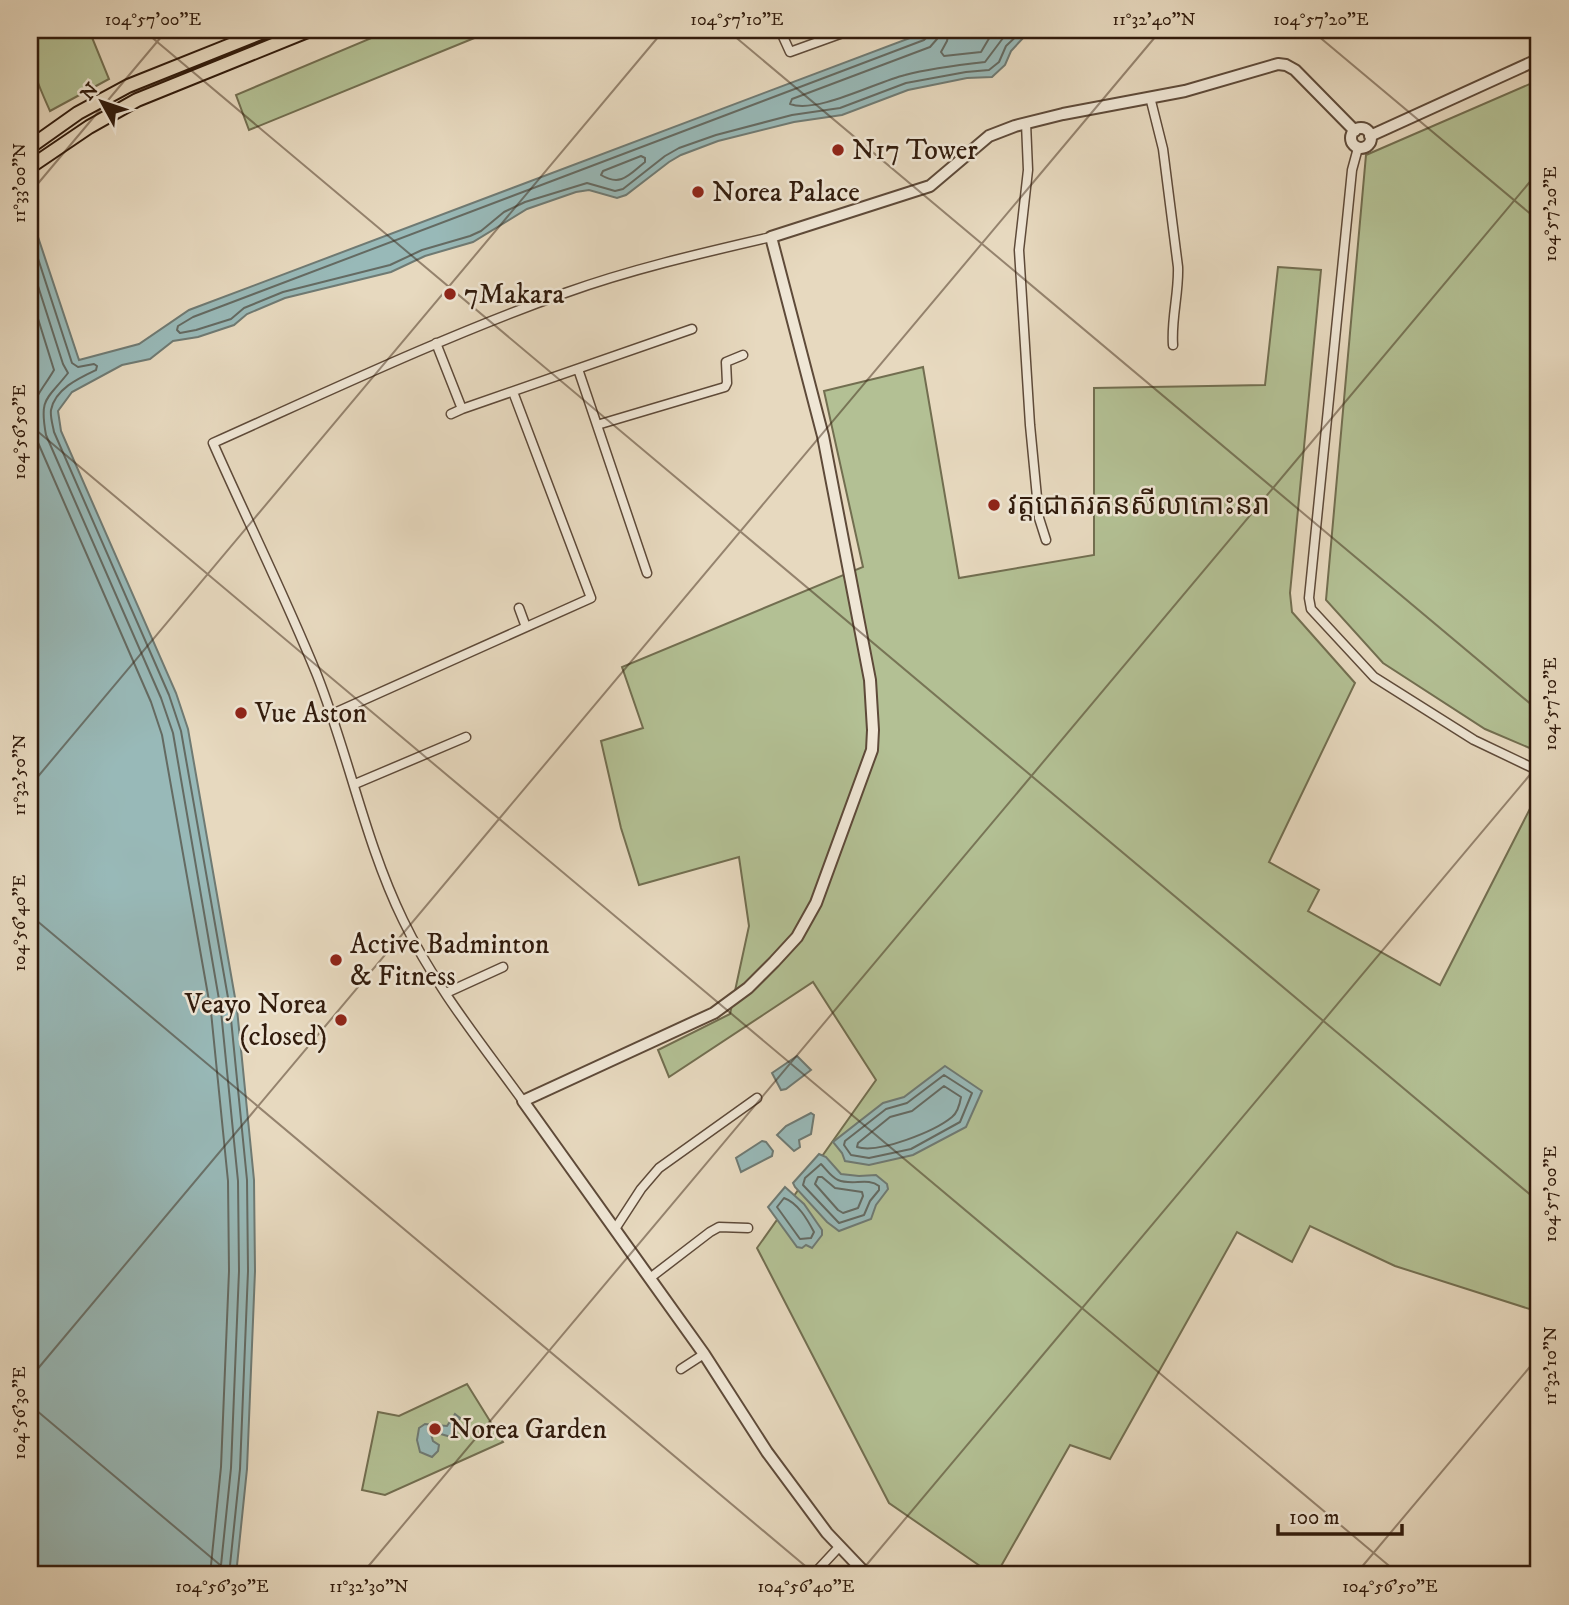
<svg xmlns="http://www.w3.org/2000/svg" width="1569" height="1605" font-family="'IM FELL DW Pica','Noto Sans Khmer',serif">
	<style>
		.green { fill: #b3c094; stroke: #726e50; stroke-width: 2 }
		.water { fill: #98b9b8; stroke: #6f7a73; stroke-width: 2 }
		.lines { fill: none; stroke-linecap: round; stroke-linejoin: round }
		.shore { stroke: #646a62; stroke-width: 2 }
		.minor-casing { stroke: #5e4a39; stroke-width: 11 }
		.tertiary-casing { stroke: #5e4a39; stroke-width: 14 }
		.primary-casing { stroke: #311b0c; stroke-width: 16 }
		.minor { stroke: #efe6d5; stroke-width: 8 }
		.tertiary { stroke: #efe6d5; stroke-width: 10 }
		.primary { stroke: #e7d9bf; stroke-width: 12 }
		.ticks { fill: none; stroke: #311b0c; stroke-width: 2; stroke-opacity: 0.45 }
		.poi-dot { fill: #8f2418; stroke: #efe6d5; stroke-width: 2.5 }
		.labels { text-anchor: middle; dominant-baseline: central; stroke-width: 5; stroke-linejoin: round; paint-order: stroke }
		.poi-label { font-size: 28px; fill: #311b0c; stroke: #efe6d5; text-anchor: start }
		.neatline { fill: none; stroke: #311b0c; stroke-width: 2.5 }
		.ticks-label { font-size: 18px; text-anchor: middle; fill: #311b0c }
	</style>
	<rect width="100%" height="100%" fill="#e7d9bf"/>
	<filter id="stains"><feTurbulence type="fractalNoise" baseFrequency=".00286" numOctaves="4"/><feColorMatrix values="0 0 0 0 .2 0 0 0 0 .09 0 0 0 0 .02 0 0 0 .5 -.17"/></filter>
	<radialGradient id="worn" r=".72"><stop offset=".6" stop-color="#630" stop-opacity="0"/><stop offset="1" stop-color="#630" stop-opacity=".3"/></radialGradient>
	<!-- green -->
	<path class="green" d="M33,30H89L109,79L50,111C36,79 28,66 33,30Z
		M372,30H494L249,130L236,95L374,37Z
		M1539,80V752L1485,729L1383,663L1326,600L1366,155Z
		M1278,267L1321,270L1290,593L1292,612L1355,683L1269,862L1319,890L1308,911L1440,985L1539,791V1312L1395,1266L1310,1226L1292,1262L1237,1232L1110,1459L1070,1445L996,1575H993L889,1503L757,1248L876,1080L813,982L669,1077L658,1050L730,1014L749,926L739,857L639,885L621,828L601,741L643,728L622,667L863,567L824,391L923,367L959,578L1094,555V388L1265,385Z
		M467,1384L503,1442L385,1495L362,1490L378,1412L399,1416Z"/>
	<!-- water -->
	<path class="water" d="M931,30H1043L1023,38L1011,51L1005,65L992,77L967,78L908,90L842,115L794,122L718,141L681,155L669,162L626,195L617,198L589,190L576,192L527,209L473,242L425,256L391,272L285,298L247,314L234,325L198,337L173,341L150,359L122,365L72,392L58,411L61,431L176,693L188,729L237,1009L254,1180L255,1271L247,1469L236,1575H30V213L79,360L139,344L189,310Z
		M797,1056L811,1070L786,1089L781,1090L772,1073Z
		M945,1066L982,1091L966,1127L913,1155L869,1165L845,1161L842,1153L833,1142L883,1103L904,1097Z
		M811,1113L814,1115L811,1134L799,1140L800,1147L794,1151L777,1135L786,1126Z
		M762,1141L766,1142L773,1151L772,1156L741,1172L736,1158Z
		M819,1154L826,1157L841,1174L859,1176L876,1175L887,1184L888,1189L876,1205L871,1219L839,1231L827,1222L795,1187L793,1183Z
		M785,1187L804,1204L822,1230V1235L812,1248L806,1245L802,1248L797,1247L768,1207Z
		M455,1414L460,1418L455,1426L457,1433L455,1438L437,1433L431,1434L433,1441L439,1445L438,1451L432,1457L420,1452L417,1440L419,1428L425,1424L447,1426Z"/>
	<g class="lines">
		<!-- shore -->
		<path class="shore" d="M930,30L929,35L924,40L193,317L178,326L177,330L180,333L196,330L231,319L244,308L283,292L390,265L422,250L470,236L481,231L504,212L525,202L587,183L615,191L623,189L665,156L679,148L716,135L792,115L840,108L906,83L966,72L989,70L999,62L1006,46L1023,30
			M939,30L937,39L930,47L792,99L790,104C817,114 876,82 905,75C931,68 958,65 985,62L1009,30
			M949,30L947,41L941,52L944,56L981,52L994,30
			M641,156L645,158V162C629,175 621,187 601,175L603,171Z
			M30,234L72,363L78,367L94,364L97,366L96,370C79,378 55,389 51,410C50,417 53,426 54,432L169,695L181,731L230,1009L247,1180L248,1271L240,1469L229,1575
			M30,261L63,364L68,373C47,400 39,397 46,435L161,698L173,733L221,1011L238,1181L239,1271L231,1468L220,1575
			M30,293L54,370C35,402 28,398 36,438L151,702L162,735L211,1012L228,1181L229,1271L221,1467L210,1575
			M944,1075L972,1093L960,1122L911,1149L869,1158L851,1155L844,1145L845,1141L886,1109L907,1103Z
			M944,1086L961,1097C960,1103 957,1113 952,1117C935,1131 879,1154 857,1147L858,1143L890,1117L912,1111Z
			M821,1164C826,1169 831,1177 838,1180C852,1186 868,1177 879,1186V1190L870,1201L864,1215L839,1223L803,1185L805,1178Z
			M818,1177H822L835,1188L862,1192L863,1196L858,1208L843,1213L838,1210L815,1184Z
			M784,1198C798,1203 807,1219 814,1232L811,1238L800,1239L777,1207Z"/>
		<!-- minor casing -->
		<g class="minor-casing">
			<path id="minor" d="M780,30L790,52L851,30
				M1150,97L1163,149L1178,267C1179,293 1171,319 1173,345
				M1026,123L1028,170L1019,250L1030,425L1039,518L1046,540
				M1358,148L1352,170L1309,598L1311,609L1374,677L1474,740L1539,771
				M436,343L462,409L451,414
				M578,369L647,573
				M462,409L692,329
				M597,425L725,387L727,383L726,362L743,355
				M519,608L526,627
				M330,715L591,598L513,392
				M355,784L466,737
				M446,993L503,967
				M523,1101C481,1043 434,985 403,920C365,842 349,756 317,675C285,596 247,520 213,443C329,391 445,336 565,293C632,269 702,253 771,237
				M615,1229L641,1189L659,1168L757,1098
				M650,1278L710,1232L719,1227L748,1228
				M681,1369L704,1354
				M813,1575L839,1547"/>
		</g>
		<!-- tertiary casing -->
		<g class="tertiary-casing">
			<path id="tertiary" d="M1351 138a10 10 0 1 1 20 0a10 10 0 1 1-20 0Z
				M1370,136L1539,59
				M867,1575L827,1533L767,1452L704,1354L523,1101L714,1013L748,988L774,962L797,937L816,903L872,750L873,730L870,680L823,436L771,237L930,186L989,136L1015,126L1063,114L1185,91L1278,64L1286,65L1295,70L1355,131"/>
		</g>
		<!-- primary casing -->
		<g class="primary-casing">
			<path id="primary" d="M30,147L78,113L128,86L268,30
				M30,167L89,127L137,100L310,30"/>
		</g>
		<!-- minor -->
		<use href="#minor" class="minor"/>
		<!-- tertiary -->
		<use href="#tertiary" class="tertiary"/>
		<!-- primary -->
		<use href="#primary" class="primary"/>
	</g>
	<!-- ticks -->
	<path class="ticks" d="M143,30L1539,1202M727,30L1539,711M1311,30L1539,221M30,193L167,30M30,425L1400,1575M30,786L664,30M30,915L816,1575M30,1378L1161,30M30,1405L232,1575M361,1575L1539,171M858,1575L1539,764M1355,1575L1539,1356"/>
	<!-- markers -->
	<g class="poi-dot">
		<circle cx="838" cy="150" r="7"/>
		<circle cx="698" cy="192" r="7"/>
		<circle cx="450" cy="294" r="7"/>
		<circle cx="994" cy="505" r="7"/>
		<circle cx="241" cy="713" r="7"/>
		<circle cx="336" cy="960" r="7"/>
		<circle cx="341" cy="1020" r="7"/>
		<circle cx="435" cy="1429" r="7"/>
	</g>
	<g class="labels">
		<!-- poi labels -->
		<g class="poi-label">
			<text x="852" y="150">N17 Tower</text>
			<text x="712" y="192">Norea Palace</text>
			<text x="464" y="294">7Makara</text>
			<text x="1008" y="505">វត្តជោតរតនសីលាកោះនរា</text>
			<text x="255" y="713">Vue Aston</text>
			<text x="350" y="944">Active Badminton<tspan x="350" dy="32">&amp; Fitness</tspan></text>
			<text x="327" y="1004" text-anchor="end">Veayo Norea<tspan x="327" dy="32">(closed)</tspan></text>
			<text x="449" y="1429">Norea Garden</text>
		</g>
	</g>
	<!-- margin -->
	<rect width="1569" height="1605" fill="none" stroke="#e7d9bf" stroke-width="77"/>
	<!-- north arrow -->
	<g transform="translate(102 102) rotate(310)" stroke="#efe6d5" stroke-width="5" paint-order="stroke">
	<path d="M0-5L12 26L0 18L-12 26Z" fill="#311b0c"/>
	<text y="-10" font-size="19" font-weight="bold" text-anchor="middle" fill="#311b0c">N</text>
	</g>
	<!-- scale -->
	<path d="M1278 1524v10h124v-10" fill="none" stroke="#311b0c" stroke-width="3.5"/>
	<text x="1289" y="1524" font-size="21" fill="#311b0c" stroke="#efe6d5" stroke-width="5" paint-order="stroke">100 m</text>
	<rect x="38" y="38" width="1492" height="1528" class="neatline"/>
	<g class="ticks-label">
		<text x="153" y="25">104°57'00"E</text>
		<text x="737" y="25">104°57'10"E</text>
		<text x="1154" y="25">11°32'40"N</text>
		<text x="1321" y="25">104°57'20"E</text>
		<text transform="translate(19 183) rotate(-90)" y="6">11°33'00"N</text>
		<text transform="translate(1550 214) rotate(-90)" y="6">104°57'20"E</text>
		<text transform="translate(19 432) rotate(-90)" y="6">104°56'50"E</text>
		<text transform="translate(1550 704) rotate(-90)" y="6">104°57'10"E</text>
		<text transform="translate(19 775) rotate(-90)" y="6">11°32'50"N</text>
		<text transform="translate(19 923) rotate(-90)" y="6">104°56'40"E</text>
		<text transform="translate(1550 1194) rotate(-90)" y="6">104°57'00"E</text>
		<text transform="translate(1550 1366) rotate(-90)" y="6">11°32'10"N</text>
		<text transform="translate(19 1413) rotate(-90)" y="6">104°56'30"E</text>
		<text x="222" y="1592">104°56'30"E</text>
		<text x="369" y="1592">11°32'30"N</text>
		<text x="806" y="1592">104°56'40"E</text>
		<text x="1390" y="1592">104°56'50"E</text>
	</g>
	<rect width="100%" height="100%" filter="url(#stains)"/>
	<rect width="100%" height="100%" fill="url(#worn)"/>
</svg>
